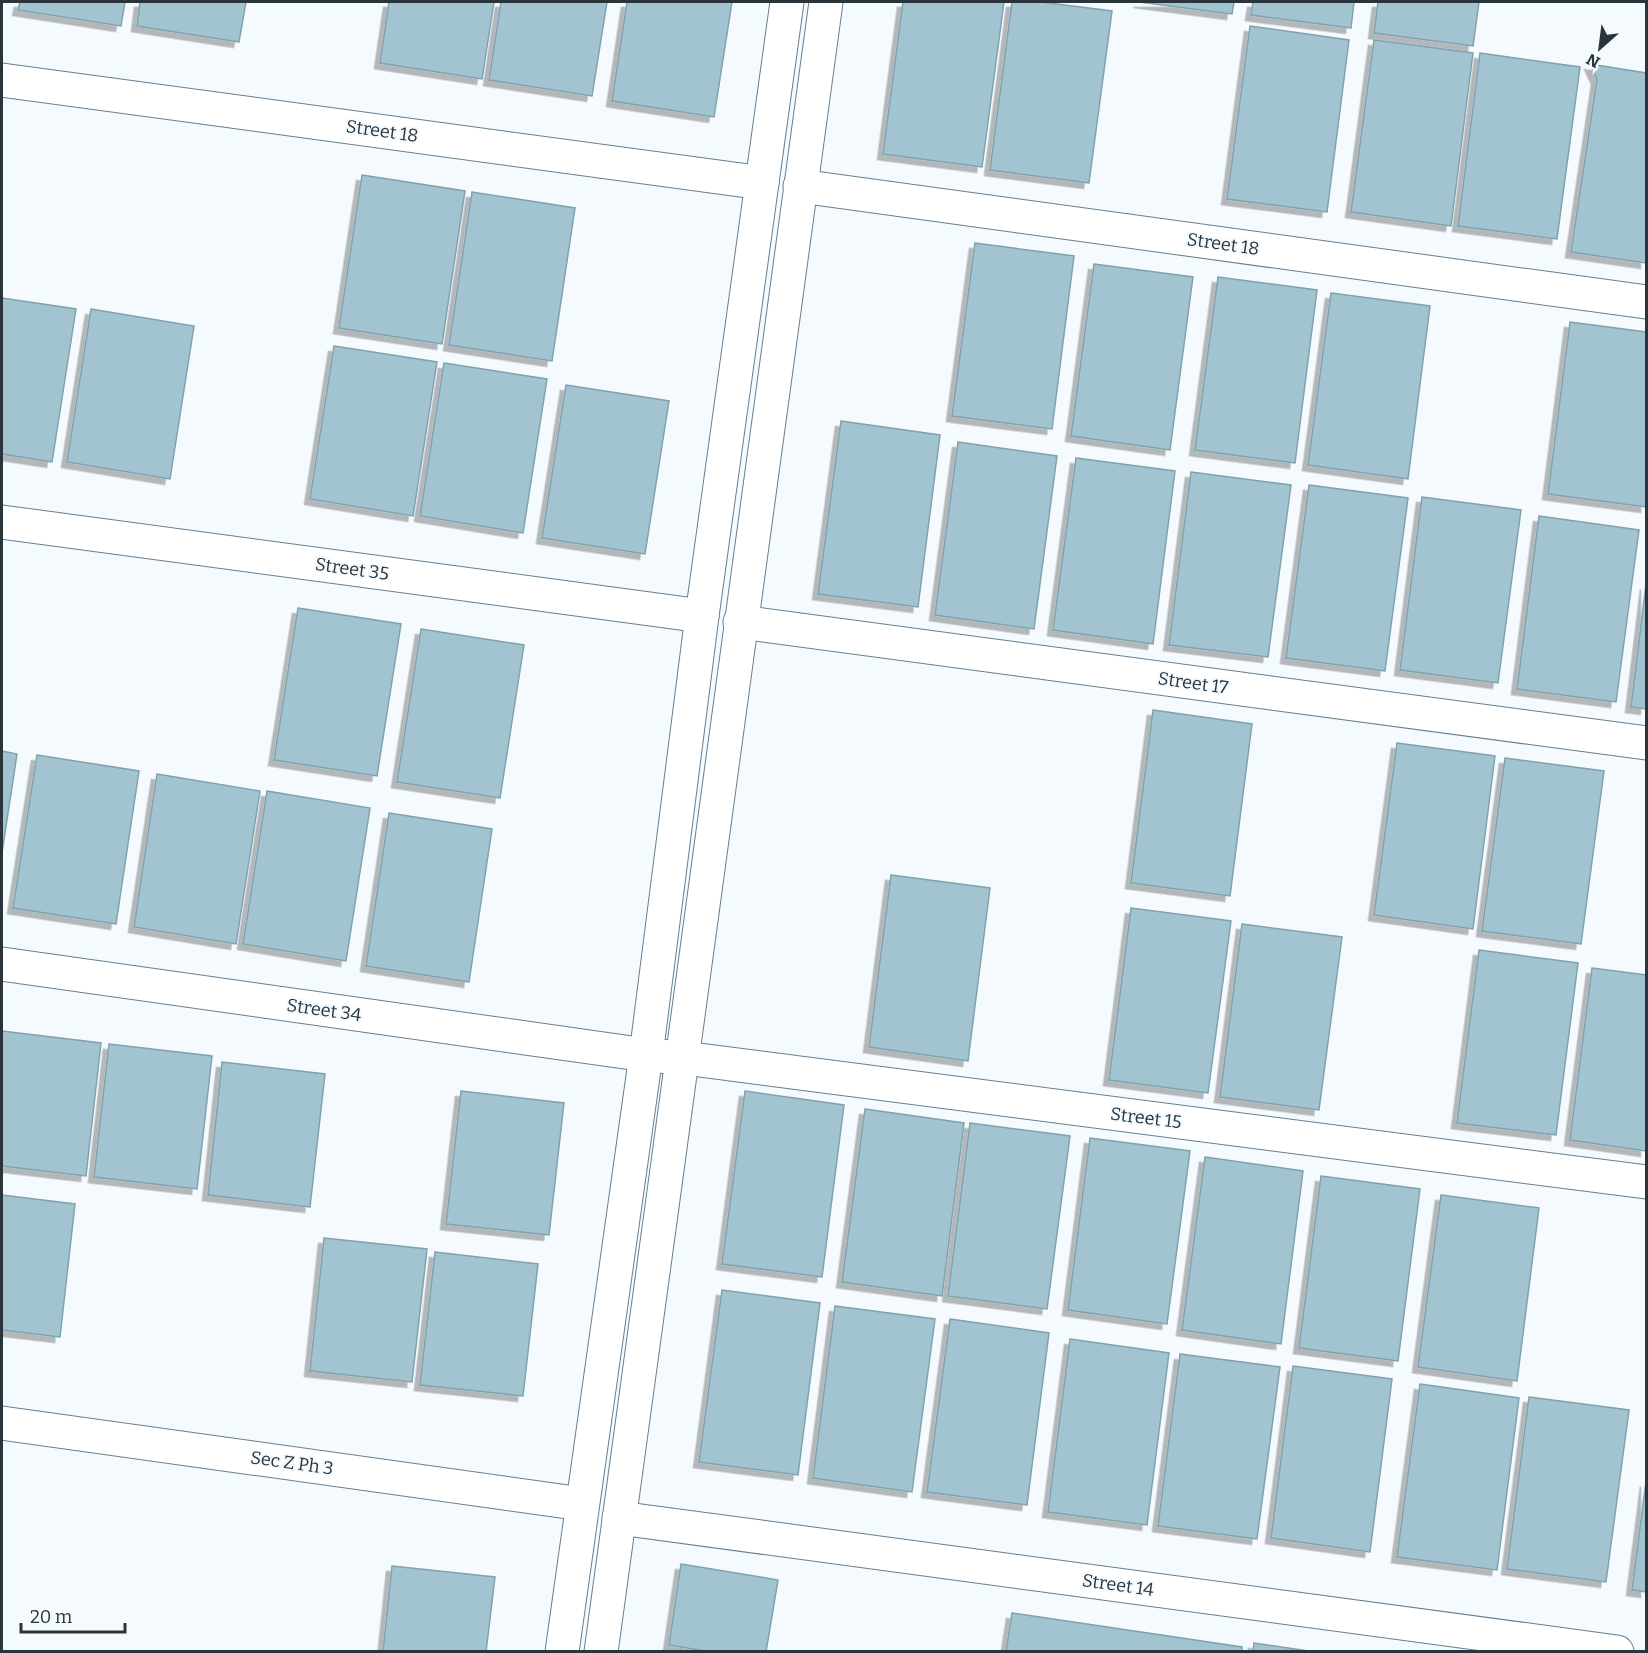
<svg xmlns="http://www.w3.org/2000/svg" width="1648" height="1653" font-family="Bitter,serif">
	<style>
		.building { fill: #a2c4d0; stroke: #80a2ad; stroke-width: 1.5; filter: url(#shadow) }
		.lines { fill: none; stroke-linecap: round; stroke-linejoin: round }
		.minor-casing { stroke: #657f90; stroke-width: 35 }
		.secondary-casing { stroke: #657f90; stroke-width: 35 }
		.minor { stroke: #fff; stroke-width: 33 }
		.secondary { stroke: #fff; stroke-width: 33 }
		.labels { text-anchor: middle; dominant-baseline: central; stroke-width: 4.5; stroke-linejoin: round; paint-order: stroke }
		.street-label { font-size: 18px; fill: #29343b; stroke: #f5fafe }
	</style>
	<defs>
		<filter id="shadow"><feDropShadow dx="-5.5" dy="5.5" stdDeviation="0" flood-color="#0004"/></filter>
	</defs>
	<rect width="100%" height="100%" fill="#f5fafe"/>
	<!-- building -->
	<path class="building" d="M20,2H125L121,26L18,10Z
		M140,2H246L239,42L137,26Z
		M389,2H494L482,79L380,63Z
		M501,2H607L592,96L489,80Z
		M627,2H732L714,117L612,101Z
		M903,2H1004L982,167L883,154Z
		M1012,2H1041L1112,11L1089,183L990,170Z
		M1139,2H1234L1232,14Z
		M1253,2H1354L1351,28L1251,15Z
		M1378,2H1479L1473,46L1374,33Z
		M1250,26L1349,40L1327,212L1227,199Z
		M1374,40L1473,53L1451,226L1351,212Z
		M1480,53L1580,67L1557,239L1458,226Z
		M1590,64L1646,73V263L1571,252L1597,79Z
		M362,175L465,191L442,344L339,328Z
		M472,192L575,208L552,361L449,345Z
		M975,243L1074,256L1052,429L952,416Z
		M1094,264L1193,277L1170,450L1071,436Z
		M1218,277L1317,290L1295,463L1195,450Z
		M1331,293L1430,306L1408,479L1308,465Z
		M2,298L76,309L52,462L2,454Z
		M91,309L194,326L170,479L67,462Z
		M1570,322L1646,332V507L1548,494Z
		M334,346L437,362L413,516L310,499Z
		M444,363L547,379L523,533L420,516Z
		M566,385L669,401L645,554L542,538Z
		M841,421L940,435L918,607L818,594Z
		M958,442L1057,456L1034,629L935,615Z
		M1076,458L1175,471L1153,644L1053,630Z
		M1191,472L1291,485L1268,657L1169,645Z
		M1309,485L1408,498L1385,671L1286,658Z
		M1422,497L1521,510L1498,683L1400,670Z
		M1539,516L1639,530L1616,702L1517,689Z
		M1646,584V709L1631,707Z
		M298,608L401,624L377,776L274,760Z
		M421,629L524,645L500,798L397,782Z
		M1153,710L1252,724L1230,896L1131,883Z
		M1397,743L1495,756L1473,929L1374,915Z
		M2,751L17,754L2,853Z
		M37,755L139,771L116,924L13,908Z
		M1505,758L1604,771L1581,944L1482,931Z
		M157,774L260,791L236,944L134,927Z
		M267,791L370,808L346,961L243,944Z
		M389,813L492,829L469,982L366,966Z
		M891,875L990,888L968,1061L869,1047Z
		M1131,908L1231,921L1208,1093L1109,1080Z
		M1242,924L1342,937L1319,1110L1220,1097Z
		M1479,950L1578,963L1556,1135L1457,1123Z
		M1592,968L1646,975V1151L1570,1140Z
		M2,1031L101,1043L86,1176L2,1166Z
		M109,1044L212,1056L197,1189L94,1177Z
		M222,1062L325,1074L310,1207L208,1195Z
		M461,1091L564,1103L549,1235L446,1224Z
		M745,1091L844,1105L822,1277L722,1264Z
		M865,1109L964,1123L942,1296L842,1282Z
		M970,1123L1070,1136L1047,1309L948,1296Z
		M1090,1138L1190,1151L1167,1324L1068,1310Z
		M1205,1157L1303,1171L1281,1344L1182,1330Z
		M1321,1176L1420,1189L1398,1361L1299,1348Z
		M2,1195L75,1204L60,1337L2,1330Z
		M1441,1195L1539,1208L1517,1381L1418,1367Z
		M324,1238L427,1249L412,1382L310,1371Z
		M435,1252L538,1264L523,1396L420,1385Z
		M722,1290L820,1303L798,1475L699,1462Z
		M835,1306L935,1319L912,1492L813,1478Z
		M950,1319L1049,1333L1027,1505L927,1492Z
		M1070,1339L1169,1353L1147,1525L1048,1512Z
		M1180,1354L1280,1367L1257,1539L1158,1526Z
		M1293,1366L1392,1379L1370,1552L1271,1538Z
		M1420,1384L1519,1398L1497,1570L1397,1557Z
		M1529,1397L1629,1410L1606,1582L1507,1569Z
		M1646,1481V1592L1632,1590Z
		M681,1564L778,1580L766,1652H711L669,1645Z
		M392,1566L495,1577L486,1652H383Z
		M1012,1613L1242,1647V1652H1006Z
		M1254,1643L1315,1652H1253Z"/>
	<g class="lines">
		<!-- minor casing -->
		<g class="minor-casing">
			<path id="minor" d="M2,80L762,183
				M800,186L1646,302
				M2,522L702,616
				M740,622L1646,743
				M2,964L646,1055L684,1058L1646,1182
				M2,1423L582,1504
				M619,1518L1617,1652"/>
		</g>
		<!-- secondary casing -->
		<g class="secondary-casing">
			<path id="secondary" d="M562,1652L646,1055L702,616L787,2
				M601,1652C677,1102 750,551 826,2"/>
		</g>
		<!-- minor -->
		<use href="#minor" class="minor"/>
		<!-- secondary -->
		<use href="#secondary" class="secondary"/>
	</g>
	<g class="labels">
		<!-- street labels -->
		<g class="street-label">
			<text transform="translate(382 131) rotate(8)">Street 18</text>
			<text transform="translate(1223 244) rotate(8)">Street 18</text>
			<text transform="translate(352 569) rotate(8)">Street 35</text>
			<text transform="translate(1193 683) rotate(8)">Street 17</text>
			<text transform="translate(324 1010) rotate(8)">Street 34</text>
			<text transform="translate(1146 1118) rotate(7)">Street 15</text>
			<text transform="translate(292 1463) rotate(8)">Sec Z Ph 3</text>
			<text transform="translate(1118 1585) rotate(8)">Street 14</text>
		</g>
	</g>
	<!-- border -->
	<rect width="1648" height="1653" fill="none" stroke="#29343b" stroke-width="6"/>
	<!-- north arrow -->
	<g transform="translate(1600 48) rotate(208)" stroke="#f5fafe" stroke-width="4.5" paint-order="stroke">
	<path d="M0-4.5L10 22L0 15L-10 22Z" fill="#29343b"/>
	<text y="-9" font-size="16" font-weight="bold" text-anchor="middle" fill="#29343b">N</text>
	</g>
	<!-- scale -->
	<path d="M21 1623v9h104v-9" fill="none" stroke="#29343b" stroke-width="3"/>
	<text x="30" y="1623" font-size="18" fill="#29343b" stroke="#f5fafe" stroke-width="4.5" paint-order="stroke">20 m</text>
</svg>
